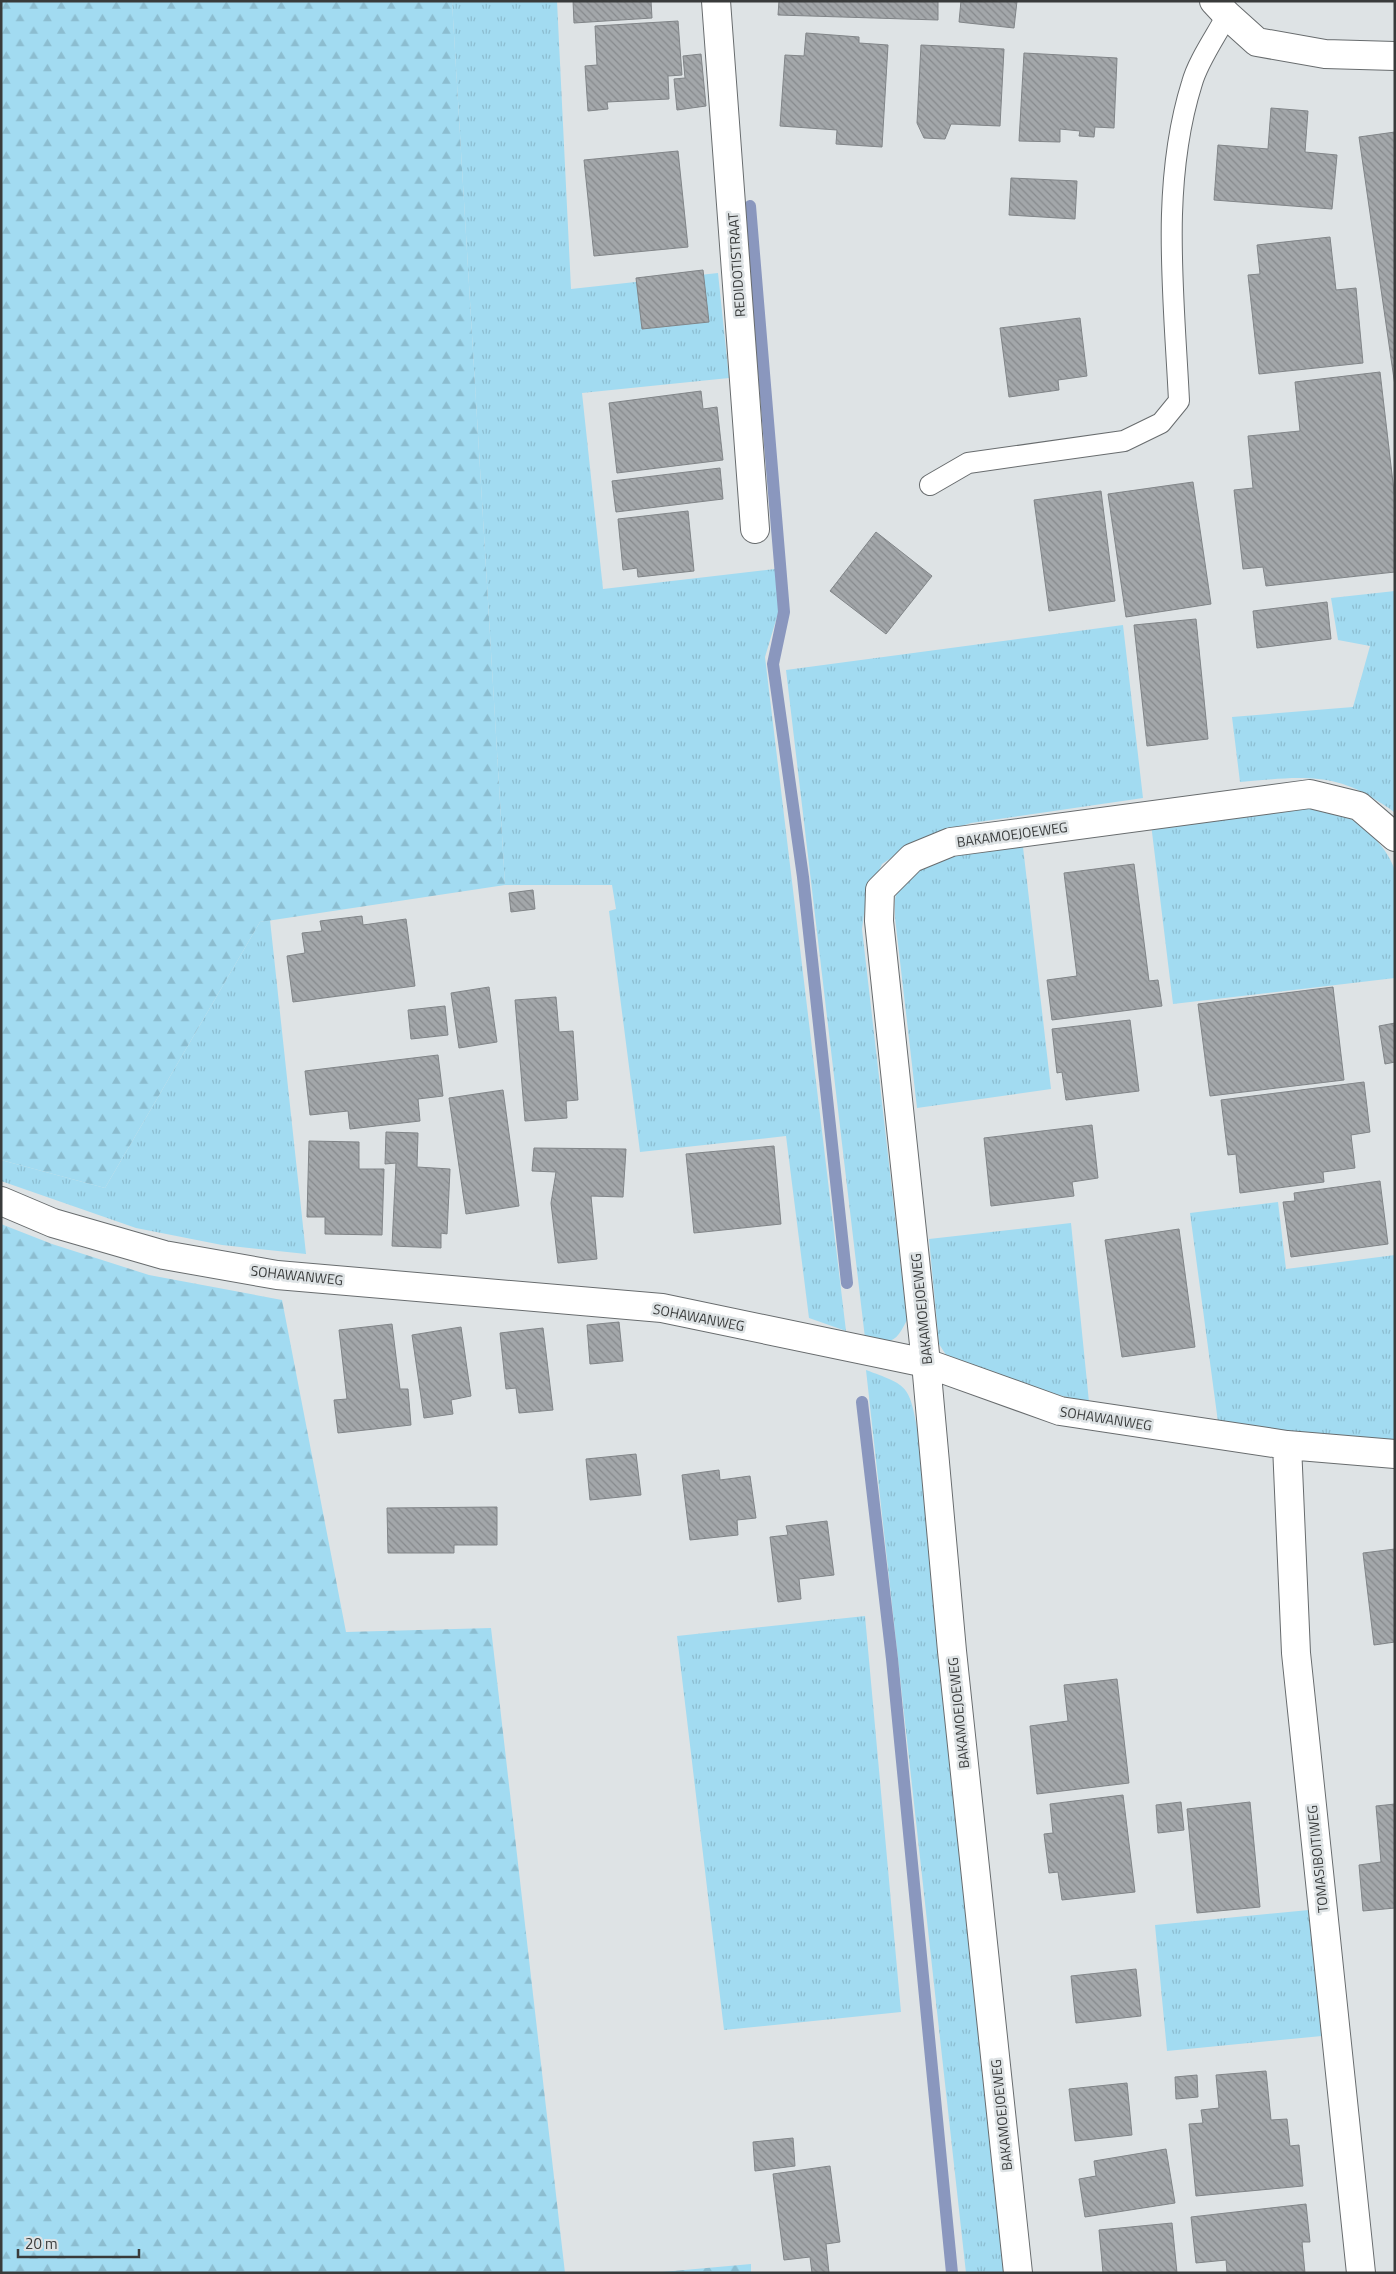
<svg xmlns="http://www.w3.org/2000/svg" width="1396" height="2274" font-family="'Titillium Web',sans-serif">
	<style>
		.grass { fill: url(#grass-tufts) }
		.forest { fill: url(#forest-firs) }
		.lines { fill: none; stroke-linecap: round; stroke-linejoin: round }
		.stream { stroke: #8a97be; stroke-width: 12 }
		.building { fill: url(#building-back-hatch); stroke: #818588 }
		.service-casing { stroke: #686c6e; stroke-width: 22 }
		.minor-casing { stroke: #686c6e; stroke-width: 30 }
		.service { stroke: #fff; stroke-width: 20 }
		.minor { stroke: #fff; stroke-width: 28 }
		.labels { text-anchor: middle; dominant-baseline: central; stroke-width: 5; stroke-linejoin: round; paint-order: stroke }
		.street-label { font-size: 14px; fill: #393b3b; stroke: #dee3e5 }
	</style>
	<defs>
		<pattern id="grass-tufts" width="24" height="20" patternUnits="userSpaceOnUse" patternTransform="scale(1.25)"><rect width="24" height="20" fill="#a2dbf1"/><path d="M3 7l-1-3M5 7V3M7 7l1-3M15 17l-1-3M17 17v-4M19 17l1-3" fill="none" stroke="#8cbdd0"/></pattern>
		<pattern id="forest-firs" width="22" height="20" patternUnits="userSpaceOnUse" patternTransform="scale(1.25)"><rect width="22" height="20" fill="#a2dbf1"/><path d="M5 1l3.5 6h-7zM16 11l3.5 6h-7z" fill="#8cbdd0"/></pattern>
		<pattern id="building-back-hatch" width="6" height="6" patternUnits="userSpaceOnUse" patternTransform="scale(1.25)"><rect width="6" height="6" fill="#a3a7aa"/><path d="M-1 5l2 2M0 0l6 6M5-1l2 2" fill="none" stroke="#86898c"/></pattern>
	</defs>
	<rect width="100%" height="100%" fill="#dee3e5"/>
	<!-- grass -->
	<path class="grass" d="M452,1H557L571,289L718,273L729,378L582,393L603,589L775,569L779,610L765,657L846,1331L809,1318L786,1136L640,1152L609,911L616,909L612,885H505Z
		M1395,591V813C1390,808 1382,804 1376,800C1331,770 1290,778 1240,782L1232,717L1353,707L1370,646L1338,640L1331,598Z
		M1123,625L1143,798L971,823L920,839L882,864L866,899L862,929L907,1320C895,1344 890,1345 865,1338L786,670Z
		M1287,807C1298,807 1311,805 1322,807C1352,813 1387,843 1395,871V978L1173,1004L1151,824Z
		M1023,847L1051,1089L917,1108L895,918C895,911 894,902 896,895C911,850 985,852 1023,847Z
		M270,920L306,1254L222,1245L136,1228L1,1181V1160L105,1188L260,922Z
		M1278,1202L1286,1269L1395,1255V1445L1218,1422L1190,1213Z
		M1071,1223L1089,1402L1058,1395L984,1373L948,1358L939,1344L929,1239Z
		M866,1370C906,1385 909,1384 917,1427L1009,2273H966Z
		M865,1616L901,2012L724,2030L677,1636Z
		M1309,1910L1322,2036L1167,2051L1155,1925Z"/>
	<!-- forest -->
	<path class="forest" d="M1,1H452L505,885L260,922L105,1188L1,1160Z
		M1,1224L52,1244L149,1275L282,1300L346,1632L491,1628L565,2273H1Z
		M751,2264V2273H651Z"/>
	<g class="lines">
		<!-- stream -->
		<path class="stream" d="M750,206L784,612L773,664L803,877L847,1283
			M862,1402L892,1659L952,2273"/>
	</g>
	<!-- building -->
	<path class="building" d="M573,1H651L652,18L574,23Z
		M779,1H938V20L778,15Z
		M961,1H1017L1014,28L959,22Z
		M678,21L682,75L668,76L669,99L607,102L608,109L588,111L585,66L597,65L595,26Z
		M806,33L859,37V43L888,45L882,147L836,144L837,130L780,126L785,55L804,56Z
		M921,45L1004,49L1000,126L951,124L945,139L924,138L917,123Z
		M1024,53L1117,58L1114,128L1095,127L1094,137L1079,136L1080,131L1060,129V142L1019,141Z
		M701,54L706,106L677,110L674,79L685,78L683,56Z
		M1271,108L1308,111L1305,152L1337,155L1332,209L1214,200L1218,145L1268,149Z
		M1395,132V386L1359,137Z
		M678,151L688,247L594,256L584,160Z
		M1011,178L1077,181L1075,219L1009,215Z
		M1330,237L1336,290L1356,288L1363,363L1259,374L1248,275L1260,274L1257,245Z
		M703,270L709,322L642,329L636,278Z
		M1080,318L1087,376L1058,380L1059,390L1009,397L1000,328Z
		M1380,372L1395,500V572L1266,586L1263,567L1243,569L1234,490L1253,488L1248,436L1300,431L1295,382Z
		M701,391L703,409L717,407L723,460L617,473L609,403Z
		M720,468L723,499L616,512L612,481Z
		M1193,482L1211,604L1126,617L1108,494Z
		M1101,491L1115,601L1049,611L1034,500Z
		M688,511L694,571L638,577L637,568L623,570L618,519Z
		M876,532L932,576L886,634L830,591Z
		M1327,602L1331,639L1257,648L1253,611Z
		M1196,619L1208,739L1147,746L1134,625Z
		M1134,864L1149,981L1158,980L1162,1006L1052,1020L1047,980L1077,976L1064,873Z
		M533,890L535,909L511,912L509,893Z
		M362,916L363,925L406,919L415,986L293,1002L287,956L305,953L302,933L322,931L320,921Z
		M489,987L497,1042L459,1048L451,993Z
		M1333,987L1344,1080L1210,1096L1198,1004Z
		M556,997L559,1032L573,1031L578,1100L566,1101L567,1118L525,1121L515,1000Z
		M445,1006L448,1035L411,1039L408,1010Z
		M1130,1020L1139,1091L1066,1100L1062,1072L1057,1073L1052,1029Z
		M1395,1023V1062L1385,1064L1379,1026Z
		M438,1055L443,1096L418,1099L420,1121L350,1129L348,1111L310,1115L305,1071Z
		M1364,1082L1370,1132L1351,1135L1355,1168L1323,1172L1324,1182L1240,1193L1236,1154L1228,1155L1221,1100Z
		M503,1090L519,1206L466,1214L449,1098Z
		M1092,1125L1098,1178L1072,1182L1074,1196L991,1206L984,1138Z
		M386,1132L418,1133L417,1167L450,1169L447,1234L441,1233V1248L392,1246L396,1163L385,1164Z
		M309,1141L359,1142V1169H384L382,1235L325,1234V1217H307Z
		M774,1146L781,1224L694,1233L686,1154Z
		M534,1148L626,1149L623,1197L591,1196L597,1259L558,1263L551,1203L556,1172L532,1171Z
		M1380,1181L1388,1244L1291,1257L1283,1202L1295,1201L1294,1193Z
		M1179,1229L1195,1347L1122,1357L1105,1240Z
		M619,1322L623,1361L590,1364L587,1325Z
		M392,1324L400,1389H408L411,1425L338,1433L334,1400L347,1399L339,1330Z
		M461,1327L471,1396L451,1400L453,1414L424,1418L412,1335Z
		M543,1328L553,1410L519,1413L516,1388L506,1389L500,1333Z
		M636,1454L641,1495L590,1500L586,1459Z
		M719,1470L720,1480L750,1476L756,1518L737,1520L738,1535L690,1540L682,1475Z
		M497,1507V1545H454V1553H388L387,1508Z
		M827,1521L834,1575L799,1579L801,1599L778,1602L770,1537L788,1535L786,1526Z
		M1395,1549V1642L1374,1645L1363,1553Z
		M1117,1679L1129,1783L1037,1794L1030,1726L1068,1721L1064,1685Z
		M1123,1795L1135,1892L1062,1900L1058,1872L1049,1873L1044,1834L1053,1833L1050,1804Z
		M1181,1802L1184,1830L1158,1833L1156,1805Z
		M1250,1802L1260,1907L1197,1913L1187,1809Z
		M1395,1804V1908L1363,1911L1359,1865L1381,1862L1376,1806Z
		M1136,1969L1141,2016L1076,2023L1071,1976Z
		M1266,2071L1271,2120L1287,2119L1290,2146L1299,2145L1303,2186L1196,2196L1189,2124L1203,2123L1201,2110L1219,2108L1216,2075Z
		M1197,2075L1198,2097L1176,2099L1175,2077Z
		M1127,2083L1132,2135L1075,2141L1069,2089Z
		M793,2138L795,2166L755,2171L753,2142Z
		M1166,2149L1175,2203L1085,2217L1079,2179L1096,2176L1094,2161Z
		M830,2166L840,2242L826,2244L829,2273H812L810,2257L784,2260L773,2174Z
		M1306,2204L1310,2242H1302L1305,2273H1227L1226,2260L1196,2263L1191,2217Z
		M1172,2223L1177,2273H1103L1099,2230Z"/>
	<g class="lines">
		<!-- service casing -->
		<g class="service-casing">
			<path id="service" d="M930,485L968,463L1124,441L1161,423L1179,401C1174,296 1160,185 1192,83C1198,61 1216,36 1227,15"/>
		</g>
		<!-- minor casing -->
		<g class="minor-casing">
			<path id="minor" d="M716,1L755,529
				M1214,1L1227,15L1257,42L1325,54L1395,56
				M1,1201L53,1223L164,1255L277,1275L662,1308L926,1363L1060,1411L1287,1445L1395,1454
				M1287,1445L1296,1653L1361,2273
				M1018,2273L952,1651L926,1363L879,921L880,890L912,858L951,842L1310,794L1359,806L1395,837"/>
		</g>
		<!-- service -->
		<use href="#service" class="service"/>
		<!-- minor -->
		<use href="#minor" class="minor"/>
	</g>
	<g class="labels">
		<!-- street labels -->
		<g class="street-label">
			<text transform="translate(736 265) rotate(-94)">REDIDOTISTRAAT</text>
			<text transform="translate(1012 834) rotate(-8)">BAKAMOEJOEWEG</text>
			<text transform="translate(297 1275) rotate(6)">SOHAWANWEG</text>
			<text transform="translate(921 1309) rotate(-96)">BAKAMOEJOEWEG</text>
			<text transform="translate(699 1317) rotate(11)">SOHAWANWEG</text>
			<text transform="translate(1106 1418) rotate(9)">SOHAWANWEG</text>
			<text transform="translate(958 1713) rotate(-96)">BAKAMOEJOEWEG</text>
			<text transform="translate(1317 1859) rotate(-96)">TOMASIBOITIWEG</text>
			<text transform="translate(1001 2115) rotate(-96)">BAKAMOEJOEWEG</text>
		</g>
	</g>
	<!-- border -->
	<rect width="1396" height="2274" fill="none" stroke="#393b3b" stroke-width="5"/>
	<!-- scale -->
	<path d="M18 2249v8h121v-8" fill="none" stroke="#393b3b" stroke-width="2.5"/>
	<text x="25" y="2249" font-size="15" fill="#393b3b" stroke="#dee3e5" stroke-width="4" paint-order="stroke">20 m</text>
</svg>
